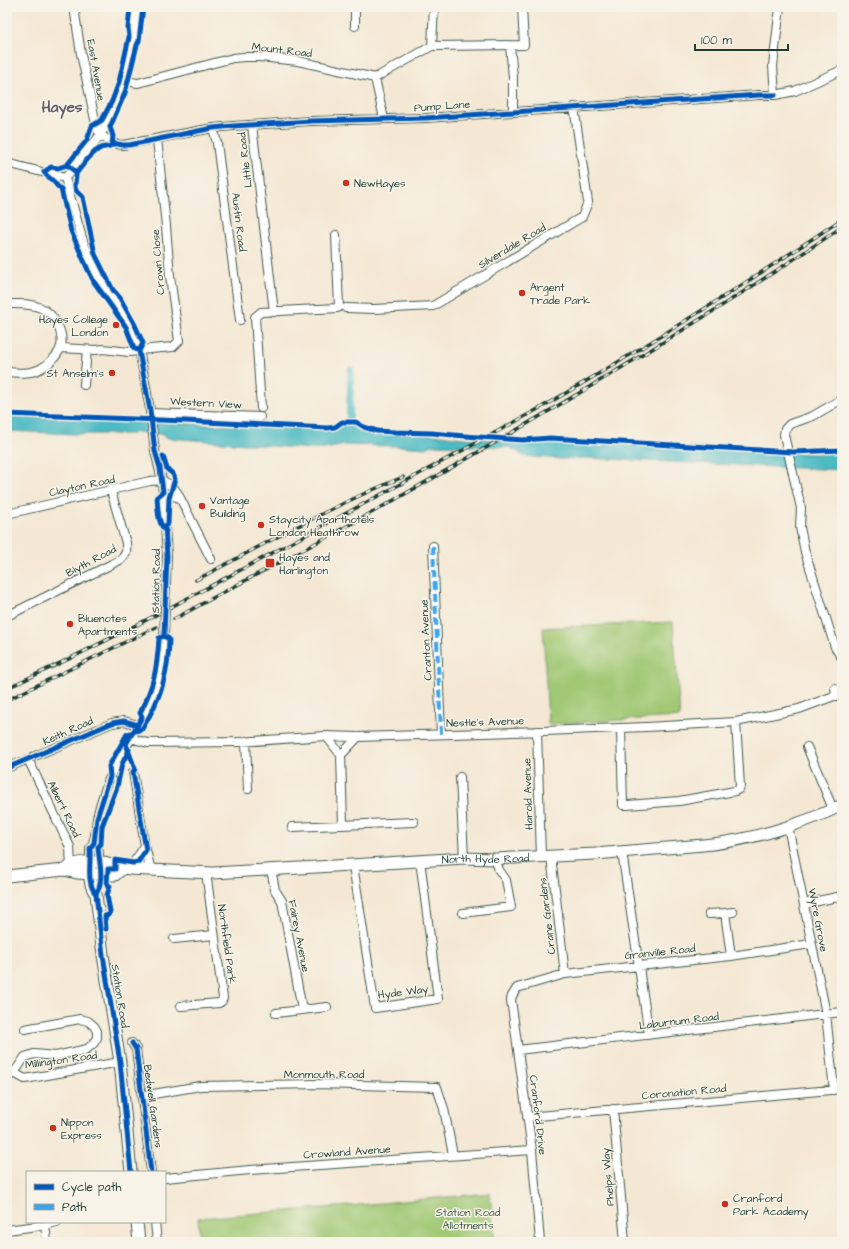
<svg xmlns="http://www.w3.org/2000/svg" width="849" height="1249" font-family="'Architects Daughter',sans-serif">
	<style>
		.green { fill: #a0c874; stroke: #608254 }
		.water { fill: #4dbbc4; stroke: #367c7c }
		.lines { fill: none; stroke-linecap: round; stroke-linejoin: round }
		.canal { stroke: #4dbbc4; stroke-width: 7 }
		.minor-casing { stroke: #3f574c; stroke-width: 10 }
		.major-casing { stroke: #3f574c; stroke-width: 13 }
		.minor { stroke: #fff; stroke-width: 8 }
		.major { stroke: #fff; stroke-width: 11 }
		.rail-casing { stroke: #1f3d34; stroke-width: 3.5 }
		.rail { stroke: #f7f3e8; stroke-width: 2; stroke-dasharray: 6; stroke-linecap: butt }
		.minor-bridge-casing { stroke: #3f574c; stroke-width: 10; stroke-linecap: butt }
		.minor-bridge { stroke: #fff; stroke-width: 8 }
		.quiet { stroke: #3da4eb; stroke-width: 4; stroke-dasharray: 8 4; stroke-linecap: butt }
		.cycleway-casing { stroke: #f7f3e8; stroke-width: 8 }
		.cycleway { stroke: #0057b8; stroke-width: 5 }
		.poi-dot { fill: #c8321e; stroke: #f7f3e8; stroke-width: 1.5 }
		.labels { text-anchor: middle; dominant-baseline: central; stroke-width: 3; stroke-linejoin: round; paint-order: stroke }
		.street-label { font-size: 11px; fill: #1f3d34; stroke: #f7f3e8 }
		.poi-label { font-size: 11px; fill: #1f3d34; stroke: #f7f3e8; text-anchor: start }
		.park-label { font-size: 11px; fill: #395941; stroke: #f7f3e8 }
		.district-label { font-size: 15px; font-weight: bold; fill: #625e6c; stroke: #f7f3e8 }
	</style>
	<rect width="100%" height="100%" fill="#f7f3e8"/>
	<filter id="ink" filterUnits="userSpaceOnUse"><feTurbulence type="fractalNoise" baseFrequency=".025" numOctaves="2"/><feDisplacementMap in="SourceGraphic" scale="8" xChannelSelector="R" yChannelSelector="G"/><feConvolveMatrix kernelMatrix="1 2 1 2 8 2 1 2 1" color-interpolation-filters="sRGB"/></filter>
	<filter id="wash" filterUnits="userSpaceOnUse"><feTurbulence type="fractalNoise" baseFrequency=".012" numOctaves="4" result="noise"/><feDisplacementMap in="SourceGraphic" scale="16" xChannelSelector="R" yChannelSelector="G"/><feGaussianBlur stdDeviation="0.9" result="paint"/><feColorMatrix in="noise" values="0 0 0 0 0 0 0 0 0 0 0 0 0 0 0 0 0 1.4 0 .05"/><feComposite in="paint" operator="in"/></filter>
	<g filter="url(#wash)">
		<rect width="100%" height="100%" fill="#f4e8d4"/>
		<!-- green -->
		<path class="green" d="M673,622L680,717L548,724L543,628Z
			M490,1193L495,1242H200L198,1218L348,1206Z"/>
		<!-- water -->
		<path class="water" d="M7,416L333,430H338V428L343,424H355L361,431L440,435L463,438L522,441H561L745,451L819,454L842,452V470L585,458L560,459L524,456L510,447L432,445L426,448L398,446L345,445L325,449H312L168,438C158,431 146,433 135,432L133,434H75L7,431Z"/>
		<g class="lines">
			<!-- canal -->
			<path class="canal" d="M349,433L351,370"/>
		</g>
	</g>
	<g filter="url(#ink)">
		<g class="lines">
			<!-- minor casing -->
			<g class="minor-casing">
				<path id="minor" d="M74,7L81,54L97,129C103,139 112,144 123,145L213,128L233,126L311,121L426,118L759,95H775L795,91L842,70
					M355,7V26
					M434,7L432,46L524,45L522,7
					M510,46L513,77V111
					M375,78L384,119
					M124,81L138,83L233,58L244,57H260L298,61L375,78L432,46
					M775,95L773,66L780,7
					M252,125L274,312
					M213,128L217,143L240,320
					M7,163L65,178
					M65,178L82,238L89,258L99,276L129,324L138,343L150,410L155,451L162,480L167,556L165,607
					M65,178C77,164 89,150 100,135C123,101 135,48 136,7
					M7,304C18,304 30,303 41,308C54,314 64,332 61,346C59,355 48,365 40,369C30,374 18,373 7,372
					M346,308L374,309L433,306L582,217L588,202L574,107
					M61,348L97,350L103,349L129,352L139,351
					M139,350L173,347L179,341L170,276L166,226L157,139
					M84,385L87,350
					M842,399L813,416L790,424L785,429L784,435L801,508L800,527L805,552L835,647L842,658
					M261,408L255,317L261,312L338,308L339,307L336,235
					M150,413L260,417
					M164,503L169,495L180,498
					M7,514L150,481C161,479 170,482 177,492L211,559
					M433,546L441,734
					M7,616L120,560C126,555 127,552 126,543L111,491
					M835,688L837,696
					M621,728L623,805H627L679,801L735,791L739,789L740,786L736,722
					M537,731L541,857
					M327,737L341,755L343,825
					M130,738L148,743L240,742L325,736L358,737L544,731L646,727L736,722L799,709L842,693
					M246,741L248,789
					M807,747L833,809
					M341,755L358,737
					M28,759L70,847L71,869
					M7,768L112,723L124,721L138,725
					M133,772L145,846L151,871
					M460,777L464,858
					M788,826L826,1014L834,1090
					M292,827L414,822
					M94,843L98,847L100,862
					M622,852L649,1035
					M551,856L565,974
					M90,862V848C97,840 95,828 97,818C101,800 107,783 114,767C131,737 154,706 161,673C164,661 164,648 164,636
					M353,865L375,1008L438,999L420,860
					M129,869L145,846
					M271,869L275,890L282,901L302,1009
					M804,904L842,896
					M463,913L511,907L506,880L499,870L495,859
					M725,913L733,912
					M709,914L725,913L731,956
					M174,939L214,935
					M181,1006L219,1003L222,1001L223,998L206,872
					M276,1013L327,1007
					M132,1043L136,1049L151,1172
					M518,1050L842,1012
					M14,1073L25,1079L120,1062
					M7,1078L14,1073L25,1057L34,1054L56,1056L87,1049L93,1044L97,1038V1031L94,1026L88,1021L80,1019L25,1029
					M142,1096L200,1086L316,1084L437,1087L444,1109L453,1155
					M613,1109L625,1242
					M527,1117L842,1089
					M165,1178L250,1170L532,1150
					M155,1222L157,1242
					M45,1225L47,1242
					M7,1230L45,1225L57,1222
					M540,1242L532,1150L511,1000L512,996L517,988L565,974L731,956L811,944"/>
			</g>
			<!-- major casing -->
			<g class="major-casing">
				<g id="major">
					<path d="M90,862C90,873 88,885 96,894L103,955L120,1062L131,1172"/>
					<path d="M64,870L77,873L115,875L122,869"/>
					<path id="s1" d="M7,876L64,870L74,864L84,862H100L129,869L213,873L401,862L464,858L495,859L595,854L703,845C747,841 802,825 842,805"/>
					<path d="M137,1222L139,1242"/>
				</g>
			</g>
			<!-- minor -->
			<use href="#minor" class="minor"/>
			<!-- major -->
			<use href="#major" class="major"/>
			<!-- rail casing -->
			<g class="rail-casing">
				<path id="rail" d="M196,580C265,544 331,506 403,477
					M174,619C243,581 312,546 380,508C537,420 693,328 842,227
					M7,688C117,638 222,580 328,523C399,485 470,447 540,408C643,349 744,285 842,219
					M7,700L156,627"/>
			</g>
			<!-- rail -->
			<use href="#rail" class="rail"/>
			<!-- minor-bridge casing -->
			<g class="minor-bridge-casing">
				<path id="minor-bridge" d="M164,636L165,607"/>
			</g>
			<!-- minor-bridge -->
			<use href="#minor-bridge" class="minor-bridge"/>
			<!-- quiet -->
			<path class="quiet" d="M433,546L441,734"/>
			<!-- cycleway casing -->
			<g class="cycleway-casing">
				<path id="cycleway" d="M112,143L123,145H129L213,128L233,126L311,121L426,118L759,95H775
					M67,165L87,140L92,126L102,120L112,101L119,82L129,37L128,28L130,7
					M44,172L51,167L58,168L67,165L76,172C77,178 73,185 76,190C77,193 81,194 83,197L95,254L113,290L120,298L135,325L143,343L139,351L150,410L155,451L160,468L163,492L157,497C158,508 157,523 166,531
					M44,172C47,177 50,178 54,182C57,185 57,187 61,189L71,231L88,270L94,282L126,327L134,348L139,351
					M76,174C82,166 90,154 99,149C103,146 108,148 112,145L113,136L110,127L125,93L137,45L139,41L143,7
					M7,414L185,421L328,428L335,427L342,422H356L364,427L377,431L395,432L432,433L465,436L523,440L550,438L793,452L842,450
					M163,456L167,469L173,474L175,479L169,498L168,524L165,526L167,556L164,636
					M7,768L112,723L124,721L138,725
					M96,894C105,880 99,862 98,847L101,844L102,826L117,787L122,764L129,750
					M106,929L105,916L109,915L110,912L107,895L110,886L107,884L108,869H115V860L133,863L138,862L146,850L133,772L135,769L126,744L142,717L140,713C154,685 157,670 159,638L164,636
					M132,1043L136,1049L151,1172
					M131,1172L120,1062L103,955L96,894C86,883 91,864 90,850V848L94,843L97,818L110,777L109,766L127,734L142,729C160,700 169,673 169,639L164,636"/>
			</g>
			<!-- cycleway -->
			<use href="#cycleway" class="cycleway"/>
		</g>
	</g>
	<!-- markers -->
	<g class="poi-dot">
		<circle cx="346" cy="183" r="4"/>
		<circle cx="522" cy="293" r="4"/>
		<circle cx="116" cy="325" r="4"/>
		<circle cx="112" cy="373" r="4"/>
		<circle cx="202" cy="506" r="4"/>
		<circle cx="261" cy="525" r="4"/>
		<rect x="265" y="558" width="10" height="10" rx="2"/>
		<circle cx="70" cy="624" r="4"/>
		<circle cx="53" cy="1128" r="4"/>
		<circle cx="725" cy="1204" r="4"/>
	</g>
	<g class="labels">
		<!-- street labels -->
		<g class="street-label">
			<text transform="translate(282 50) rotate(7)">Mount Road</text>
			<text transform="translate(96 70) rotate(80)">East Avenue</text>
			<text transform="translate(442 106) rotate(-4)">Pump Lane</text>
			<text transform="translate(245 160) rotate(-97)">Little Road</text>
			<text transform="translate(239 222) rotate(83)">Austin Road</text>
			<text transform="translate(512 246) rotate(-31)">Silverdale Road</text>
			<text transform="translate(158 262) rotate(-95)">Crown Close</text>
			<text transform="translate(206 403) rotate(3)">Western View</text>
			<text transform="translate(82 486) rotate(-12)">Clayton Road</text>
			<text transform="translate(91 561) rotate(-28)">Blyth Road</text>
			<text transform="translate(156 581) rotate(-89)">Station Road</text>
			<text transform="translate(426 640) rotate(-93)">Cranton Avenue</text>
			<text transform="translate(485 722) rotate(-2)">Nestle's Avenue</text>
			<text transform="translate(68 731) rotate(-24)">Keith Road</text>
			<text transform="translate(528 794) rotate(-92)">Harold Avenue</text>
			<text transform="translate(64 809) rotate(64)">Albert Road</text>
			<text stroke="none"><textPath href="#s1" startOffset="482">North Hyde Road</textPath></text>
			<text transform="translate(547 916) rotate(-97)">Crane Gardens</text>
			<text transform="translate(818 920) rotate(79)">Wyre Grove</text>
			<text transform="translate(299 936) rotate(79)">Fairey Avenue</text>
			<text transform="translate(227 944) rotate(82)">Northfield Park</text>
			<text transform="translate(660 952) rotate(-6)">Granville Road</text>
			<text transform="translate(403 992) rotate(-7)">Hyde Way</text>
			<text transform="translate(120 996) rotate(81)">Station Road</text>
			<text transform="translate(679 1021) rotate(-7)">Laburnum Road</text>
			<text transform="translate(61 1060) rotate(-8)">Millington Road</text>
			<text x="324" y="1074">Monmouth Road</text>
			<text transform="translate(684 1092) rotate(-5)">Coronation Road</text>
			<text transform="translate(153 1106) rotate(82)">Bedwell Gardens</text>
			<text transform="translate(538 1115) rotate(83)">Cranford Drive</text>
			<text transform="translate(347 1152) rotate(-4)">Crowland Avenue</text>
			<text transform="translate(608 1177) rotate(-95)">Phelps Way</text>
		</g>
		<!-- poi labels -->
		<g class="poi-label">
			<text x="354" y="183">NewHayes</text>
			<text x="530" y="287">Argent<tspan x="530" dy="13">Trade Park</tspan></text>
			<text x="108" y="319" text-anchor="end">Hayes College<tspan x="108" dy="13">London</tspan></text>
			<text x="104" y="373" text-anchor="end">St Anselm's</text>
			<text x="210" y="500">Vantage<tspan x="210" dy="13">Building</tspan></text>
			<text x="269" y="519">Staycity Aparthotels<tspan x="269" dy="13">London Heathrow</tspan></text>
			<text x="279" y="557">Hayes and<tspan x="279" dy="13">Harlington</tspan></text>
			<text x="78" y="618">Bluenotes<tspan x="78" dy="13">Apartments</tspan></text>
			<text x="61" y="1122">Nippon<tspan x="61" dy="13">Express</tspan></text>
			<text x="733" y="1198">Cranford<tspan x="733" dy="13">Park Academy</tspan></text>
		</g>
		<!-- park labels -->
		<g class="park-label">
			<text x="468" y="1212">Station Road<tspan x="468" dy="13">Allotments</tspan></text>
		</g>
		<!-- district labels -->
		<g class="district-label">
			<text x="62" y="107">Hayes</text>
		</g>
	</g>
	<!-- margin -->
	<rect width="849" height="1249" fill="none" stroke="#f7f3e8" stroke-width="24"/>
	<!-- legend -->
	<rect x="26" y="1171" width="140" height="52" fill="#f7f3e8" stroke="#a1aaa0"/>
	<rect x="34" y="1184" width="20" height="6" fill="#0057b8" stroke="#a1aaa0"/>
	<text x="62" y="1191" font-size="12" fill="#1f3d34">Cycle path</text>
	<rect x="34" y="1204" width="20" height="6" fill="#3da4eb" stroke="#a1aaa0"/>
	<text x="62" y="1211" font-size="12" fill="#1f3d34">Path</text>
	<!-- scale -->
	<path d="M695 44v6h93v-6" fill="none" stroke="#1f3d34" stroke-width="2"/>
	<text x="701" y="44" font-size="12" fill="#1f3d34" stroke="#f7f3e8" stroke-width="3" paint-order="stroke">100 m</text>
</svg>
